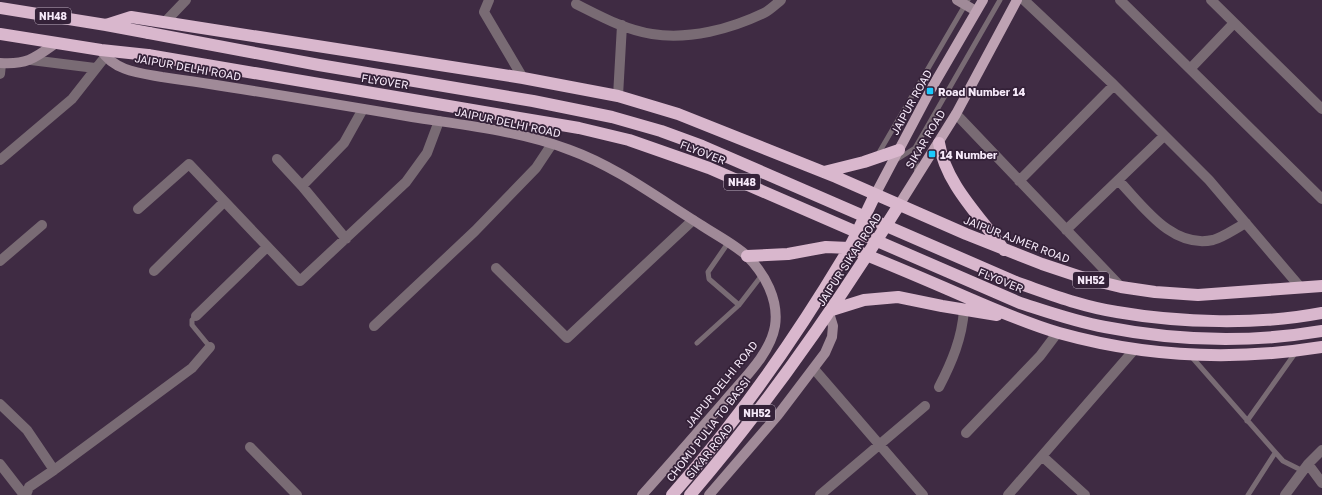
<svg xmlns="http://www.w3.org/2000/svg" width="1322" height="495" font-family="'Golos Text',sans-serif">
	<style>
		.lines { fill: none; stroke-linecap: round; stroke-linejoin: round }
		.lane { stroke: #796b74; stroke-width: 5 }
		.street { stroke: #796b74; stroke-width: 10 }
		.secondary { stroke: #a08a98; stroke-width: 10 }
		.primary { stroke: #bea2b3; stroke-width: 10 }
		.highway { stroke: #d9b7cd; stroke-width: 12 }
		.highway-bridge { stroke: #d9b7cd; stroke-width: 12 }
		.poi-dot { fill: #1bc9fc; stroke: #342138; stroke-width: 1.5 }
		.labels { text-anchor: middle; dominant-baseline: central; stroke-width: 3.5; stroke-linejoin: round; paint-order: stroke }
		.shield { fill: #342138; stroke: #bcadbf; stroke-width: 1 }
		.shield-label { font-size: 10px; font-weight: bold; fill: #f6e9f9 }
		.street-label { font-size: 11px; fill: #f6e9f9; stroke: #342138 }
		.poi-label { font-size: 11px; font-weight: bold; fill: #f6e9f9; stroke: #342138; text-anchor: start }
	</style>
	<rect width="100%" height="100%" fill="#3f2b43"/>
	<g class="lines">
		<!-- lane -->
		<path class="lane" d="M915,148L917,175
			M877,156L968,0
			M896,160L915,148L1000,0
			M728,243L708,272L709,279L739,305
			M196,316L192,320V325L210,347
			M697,343L739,305L762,275
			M1190,355L1283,461L1303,471
			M1247,421L1296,352
			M1248,495L1275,453"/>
		<!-- street -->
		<path class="street" d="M489,0L484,12L523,78
			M1024,0L1114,85L1209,180L1301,288
			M1120,0L1322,199
			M1211,0L1322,109
			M576,4C600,16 625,30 652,34C689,40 731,29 764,13C770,10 776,4 781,0
			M165,22L186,0
			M31,60L95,68
			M1190,69L1234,23
			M0,74L1,64
			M618,96L622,25
			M956,114L1121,287
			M277,159L302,186L344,143L363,109
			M0,160L72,99L105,57
			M1019,181L1114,85
			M1119,181C1143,206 1172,249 1213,240C1224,237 1236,228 1246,223
			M302,186L346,239
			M138,209L189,164L300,281L406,182L427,153L439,121
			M1066,230L1164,136
			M0,261L42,225
			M496,268L567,338L693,220
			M154,271L224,202
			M196,316L267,247
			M374,326L475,231L536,168L552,144
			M814,369L923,495
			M939,387C952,362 962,338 964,310
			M0,404L27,430L54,470L29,487L26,495
			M966,433L1040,356L1058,332
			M250,447L297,495
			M1042,456L1085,495
			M0,464L24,495
			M1308,464L1322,483
			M54,470L192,368L210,347
			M820,495L925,406
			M1008,495L1134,350
			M1285,495L1308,464L1322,450"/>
		<!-- secondary -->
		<path class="secondary" d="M957,0L976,11
			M101,50C114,71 140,73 162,77C246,89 329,103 412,117C463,125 521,131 570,150C617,167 659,199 701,225C716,235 734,244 747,256C765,274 779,300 775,326C770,355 742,380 724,402C697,433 670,464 642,495
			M0,63C27,65 35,58 56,43
			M709,495L778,415L825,353L832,337L833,326L829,313"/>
		<!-- primary -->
		<path class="primary" d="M875,195L930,91L983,0
			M899,205L956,114L1017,0"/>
		<!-- highway -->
		<path class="highway" d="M0,8L106,25L149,33
			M106,25L131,17L523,78L618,96L678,114L836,177L966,234L1042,264L1084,278L1121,287L1155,292L1198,295L1322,286
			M0,34L101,50L148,55
			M939,143C946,185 980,216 1004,250
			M824,172L864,162L899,150
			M747,256L788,254L826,247L849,248C889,264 929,281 968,298C998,311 1028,324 1059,333C1145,357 1234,361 1322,347
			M832,310L864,300L898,297L942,306L997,315
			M672,495C738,420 797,336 848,250C858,232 866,213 875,195
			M690,495C768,404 836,306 899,205"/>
		<!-- highway-bridge -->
		<path class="highway-bridge" d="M149,33L319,65L533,101L612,117L661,131L702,146L1018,283C1050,294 1083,307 1117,312C1180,323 1259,325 1322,313
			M148,55L579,128L629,140L709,168L1020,303C1048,312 1076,322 1105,327C1176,341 1251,343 1322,331"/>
	</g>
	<!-- markers -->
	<g class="poi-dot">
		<rect x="926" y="87" width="8" height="8" rx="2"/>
		<rect x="928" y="150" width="8" height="8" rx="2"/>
	</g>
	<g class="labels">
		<!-- shield labels -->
		<g class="shield">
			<rect x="35" y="8" width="36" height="16" rx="3"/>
			<rect x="724" y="174" width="36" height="16" rx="3"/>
			<rect x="1073" y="272" width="36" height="16" rx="3"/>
			<rect x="739" y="405" width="36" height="16" rx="3"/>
		</g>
		<g class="shield-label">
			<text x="53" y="16">NH48</text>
			<text x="742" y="182">NH48</text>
			<text x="1091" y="280">NH52</text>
			<text x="757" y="413">NH52</text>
		</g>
		<!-- street labels -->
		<g class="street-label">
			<text transform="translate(188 67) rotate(10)">JAIPUR DELHI ROAD</text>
			<text transform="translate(385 81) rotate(9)">FLYOVER</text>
			<text transform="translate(911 102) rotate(-61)">JAIPUR ROAD</text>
			<text transform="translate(508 122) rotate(12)">JAIPUR DELHI ROAD</text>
			<text transform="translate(925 139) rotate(-59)">SIKAR ROAD</text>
			<text transform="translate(703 152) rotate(21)">FLYOVER</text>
			<text transform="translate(1017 239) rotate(21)">JAIPUR AJMER ROAD</text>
			<text transform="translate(849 259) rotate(-57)">JAIPUR SIKAR ROAD</text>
			<text transform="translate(1001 280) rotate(22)">FLYOVER</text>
			<text transform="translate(721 384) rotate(-51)">JAIPUR DELHI ROAD</text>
			<text transform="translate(708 429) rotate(-52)">CHOMU PULIA TO BASSI</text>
			<text transform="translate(709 451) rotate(-51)">SIKAR ROAD</text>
		</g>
		<!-- poi labels -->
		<g class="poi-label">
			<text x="938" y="91">Road Number 14</text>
			<text x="940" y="154">14 Number</text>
		</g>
	</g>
</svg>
